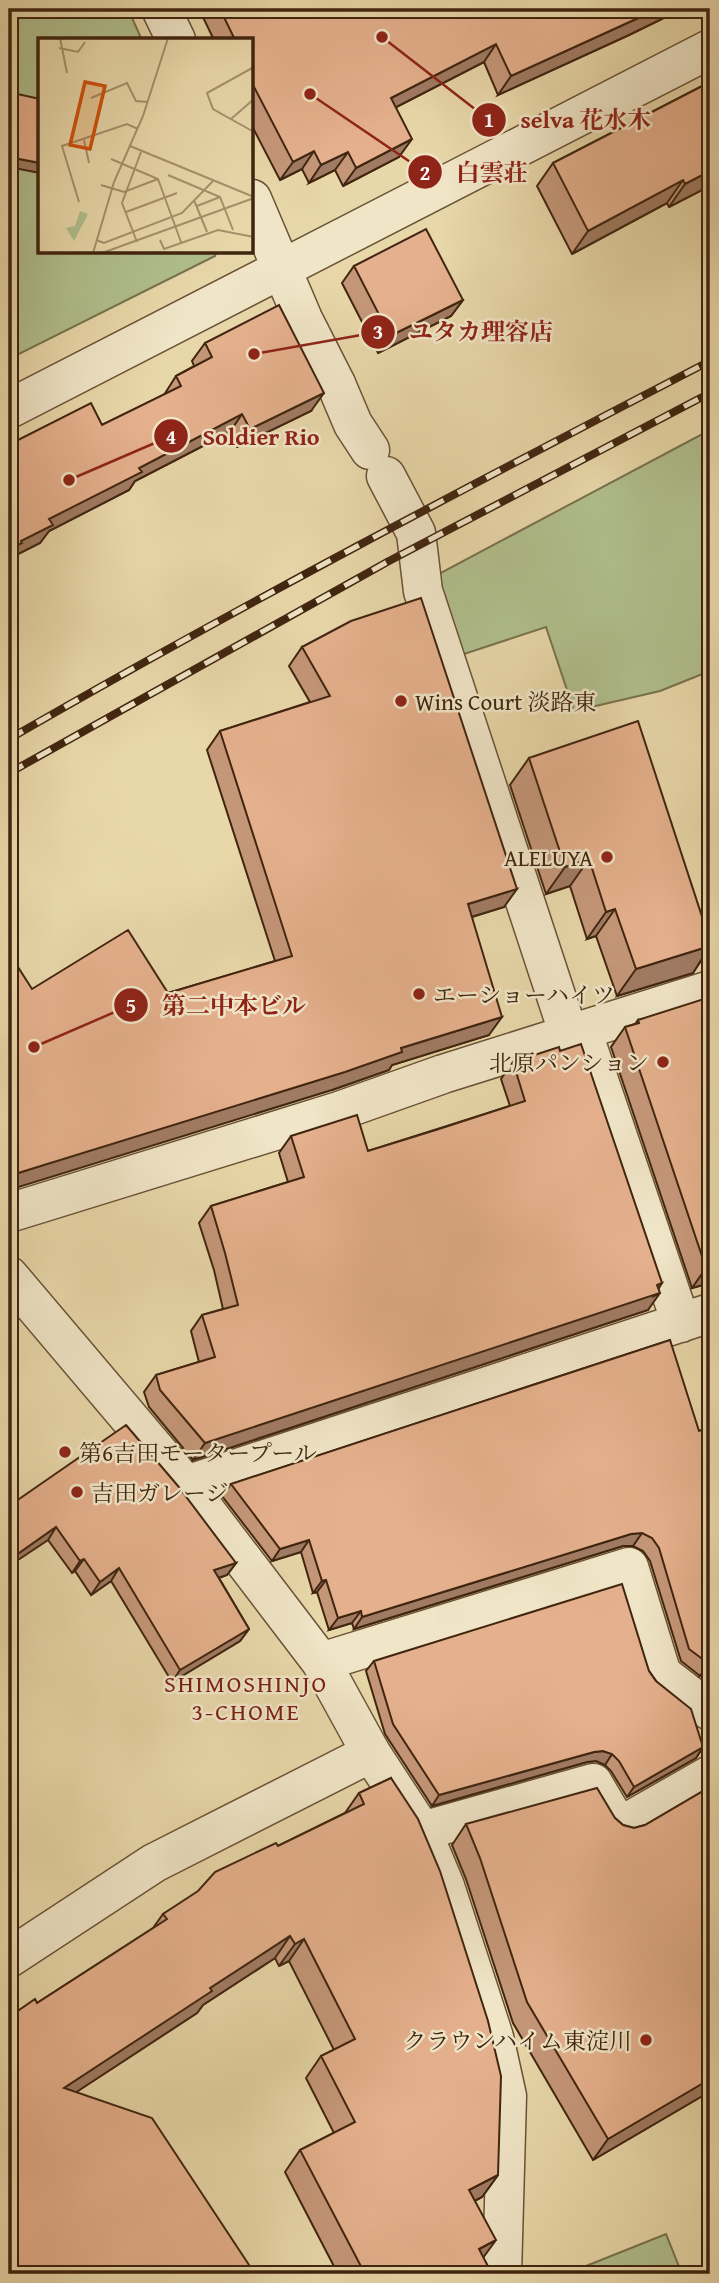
<svg xmlns="http://www.w3.org/2000/svg" width="719" height="2283" font-family="'Gentium Book Plus','Noto Serif JP',serif">
	<style>
		.green { fill: #b0bf8d; stroke: #78724e; stroke-width: 2 }
		.lines { fill: none; stroke-linecap: round; stroke-linejoin: round }
		.minor-casing { stroke: #6a5236; stroke-width: 41 }
		.tertiary-casing { stroke: #6a5236; stroke-width: 41 }
		.minor { stroke: #f0e5c7; stroke-width: 38 }
		.tertiary { stroke: #f0e5c7; stroke-width: 38 }
		.rail-casing { stroke: #40250f; stroke-width: 8 }
		.rail { stroke: #f0e5c7; stroke-width: 5; stroke-dasharray: 16; stroke-linecap: butt }
		.wall { fill: #c59779; stroke: #40250f; stroke-width: 2 }
		.shaded-wall { fill: #a07b63; stroke: #40250f; stroke-width: 2 }
		.building { fill: #e5b08d; stroke: #40250f; stroke-width: 2 }
		.poi-dot { fill: #8f2418; stroke: #f0e5c7; stroke-width: 2.5 }
		.labels { text-anchor: middle; dominant-baseline: central; stroke-width: 5; stroke-linejoin: round; paint-order: stroke }
		.poi-label { font-size: 23px; fill: #40250f; stroke: #f0e5c7; text-anchor: start }
		.neighbourhood-label { font-size: 24px; letter-spacing: 2px; fill: #7a1f14; stroke: #f0e5c7 }
		.inset-road { fill: none; stroke: #a5906b; stroke-width: 2 }
		.view { fill: #cf510c; fill-opacity: 0.15; stroke: #cf510c; stroke-width: 3.5 }
		.inset-edge { fill: none; stroke: #40250f; stroke-width: 3.5 }
		.leader { fill: none; stroke: #8f2418; stroke-width: 2.5 }
		.callout-dot { fill: #8f2418; stroke: #f0e5c7; stroke-width: 2.5 }
		.mark-label { font-size: 21px; text-anchor: middle; font-weight: bold; fill: #fff }
		.callout-label { font-size: 24px; text-anchor: middle; font-weight: bold; fill: #8f2418; stroke: #f0e5c7; stroke-width: 5; stroke-linejoin: round; paint-order: stroke }
	</style>
	<rect width="100%" height="100%" fill="#e8d7a9"/>
	<filter id="stains"><feTurbulence type="fractalNoise" baseFrequency=".00286" numOctaves="4"/><feColorMatrix values="0 0 0 0 .2 0 0 0 0 .09 0 0 0 0 .02 0 0 0 .5 -.17"/></filter>
	<radialGradient id="worn" r=".72"><stop offset=".6" stop-color="#630" stop-opacity="0"/><stop offset="1" stop-color="#630" stop-opacity=".3"/></radialGradient>
	<!-- green -->
	<path class="green" d="M9,9H128L142,40H40V252H216L215,256L9,359Z
		M710,430V671L660,691L574,711L546,627L461,655L435,576Z
		M666,2234L682,2274H566Z"/>
	<g class="lines">
		<!-- minor casing -->
		<g class="minor-casing">
			<path id="minor" d="M336,384L353,424L370,450
				M386,476L416,533L423,591L569,1035
				M582,1030L681,1323
				M9,1213L339,1111L443,1074L710,990
				M9,1276L186,1485L710,1313
				M186,1485L321,1662L371,1753L422,1831L445,1886L494,2037L507,2096L502,2274
				M321,1662L629,1567L662,1674L710,1711
				M422,1831L593,1783L619,1827L710,1775"/>
		</g>
		<!-- tertiary casing -->
		<g class="tertiary-casing">
			<path id="tertiary" d="M161,9L176,40
				M252,199L303,319L336,384
				M9,409L710,49
				M9,1958L154,1863L371,1753"/>
		</g>
		<!-- minor -->
		<use href="#minor" class="minor"/>
		<!-- tertiary -->
		<use href="#tertiary" class="tertiary"/>
		<!-- rail casing -->
		<g class="rail-casing">
			<path id="rail" d="M9,739C239,606 475,483 710,361
				M9,773L389,561L710,393"/>
		</g>
		<!-- rail -->
		<use href="#rail" class="rail"/>
	</g>
	<!-- wall -->
	<path class="wall" d="M199,9H682L629,35L498,95L484,62L396,107L399,157L343,186L335,170L309,183L302,169L280,180L252,126V40H214Z
		M710,82V186L669,207L667,203L572,254L537,186L553,163Z
		M13,93L9,167V100Z
		M354,266L463,300L451,316L378,353L342,283Z
		M205,343L311,411L237,447L230,432L135,481L129,490L49,531L40,543L12,557L13,445L16,441L102,425L164,395L176,376L194,366L192,361Z
		M302,647L504,907L472,917L489,1035L392,1065L389,1070L332,1090L32,989L168,993L275,961L207,750L220,731L310,702L289,666Z
		M529,758L710,941V947L693,973L617,996L596,936L587,939L570,886L546,894L510,785Z
		M638,1020L710,1283L692,1288L611,1047L625,1027L635,1024Z
		M513,1062L659,1288L648,1310L193,1460L149,1407L144,1392L156,1375L199,1362L191,1331L202,1315L223,1309L214,1270L199,1223L211,1206L288,1182L279,1153L291,1136L368,1151L510,1106L501,1079Z
		M670,1340L710,1673L700,1676L681,1661L650,1561L643,1551L633,1546H623L354,1629L352,1623L329,1630L317,1592L313,1593L301,1552L272,1561L222,1496L231,1484Z
		M9,1506L236,1563L227,1575L219,1578L249,1629L240,1641L172,1682L111,1581L91,1595L75,1571L72,1573L48,1540Z
		M374,1661L649,1671L703,1747L696,1758L627,1797L611,1771L605,1765L596,1761L587,1762L432,1806L385,1734L366,1671Z
		M391,1778L498,2175L482,2197L475,2201L483,2258L492,2274H338L285,2172L300,2150L334,2133L306,2078L321,2056L334,2050L289,1961L279,1966L275,1958L203,2005L197,2013L76,2092L9,2274L37,2003L153,1928L163,1914L278,1846L345,1813L359,1793Z
		M710,1787V2087L704,2095L593,2160L513,2023L466,1879L452,1845L466,1824L615,1818L623,1825L634,1828L645,1825Z"/>
	<!-- shaded-wall -->
	<path class="shaded-wall" d="M658,9H682L629,35L498,95L511,76Z
		M496,44L484,62L379,116L391,98Z
		M412,139L399,157L343,186L356,168Z
		M314,151L302,169L280,180L293,162Z
		M348,152L335,170L309,183L321,165Z
		M9,157L40,163V173L9,167Z
		M710,171V186L669,207L685,184Z
		M683,180L667,203L572,254L588,231Z
		M463,300L451,316L378,353L390,336Z
		M324,393L311,411L237,447L250,429Z
		M242,414L230,432L135,481L129,490L49,531L40,543L12,557L9,561V549L49,519L139,468Z
		M589,859L570,886L546,894L565,867Z
		M517,889L504,907L455,922L468,904Z
		M615,909L596,936L587,939L606,912Z
		M710,946L693,973L617,996L636,969Z
		M502,1017L489,1035L392,1065L389,1070L332,1090L9,1190V1178L15,1174L401,1048Z
		M710,1267V1283L692,1288L706,1268Z
		M662,1283L654,1296L660,1293L648,1310L193,1460L205,1443Z
		M56,1527L48,1540L9,1566V1560Z
		M642,1533L633,1546H623L354,1629L362,1617L631,1534Z
		M309,1540L301,1552L272,1561L280,1549Z
		M84,1559L75,1571L72,1573L80,1561Z
		M236,1563L227,1575L206,1582L214,1570Z
		M119,1568L111,1581L91,1595L100,1582Z
		M326,1580L317,1592L313,1593L322,1581Z
		M361,1611L352,1623L329,1630L338,1618Z
		M249,1629L240,1641L172,1682L180,1670Z
		M710,1663V1673L700,1676L709,1664Z
		M703,1747L696,1758L627,1797L634,1787Z
		M603,1751L612,1754L605,1765L596,1761L587,1762L432,1806L439,1795L594,1752Z
		M290,1936L275,1958L203,2005L197,2013L49,2110L64,2088L210,1988Z
		M304,1939L289,1961L279,1966L295,1944Z
		M710,2047V2060L705,2051Z
		M710,2079V2087L704,2095L593,2160L608,2139Z
		M498,2175L482,2197L454,2212L469,2190Z
		M496,2240L480,2262L479,2249Z"/>
	<!-- building -->
	<path class="building" d="M220,9H658L511,76L496,44L391,98L412,139L356,168L348,152L321,165L314,151L293,162L252,83V40H235Z
		M710,82V171L685,184L683,180L588,231L553,163Z
		M13,93L40,99V163L9,157V115Z
		M426,229L463,300L390,336L354,266Z
		M279,305L324,393L250,429L242,414L139,468L142,472L49,519L53,525L21,541L22,543L9,549V447L17,443L16,441L91,403L102,425L181,386L176,376L212,357L205,343Z
		M421,598L517,889L468,904L502,1017L401,1048L402,1052L345,1072L15,1174L9,1178V953L32,989L128,930L168,993L292,956L220,731L330,696L302,647L351,621Z
		M638,721L710,941V946L636,969L615,909L606,912L589,859L565,867L529,758Z
		M710,997V1267L706,1268L625,1027L639,1023L638,1020Z
		M581,1044L662,1283L657,1285L660,1293L205,1443L160,1390L156,1375L215,1357L202,1315L238,1305L225,1253L211,1206L304,1177L291,1136L357,1115L368,1151L439,1129L525,1101L513,1062L559,1047L560,1051Z
		M670,1340L699,1431L704,1429L710,1450V1663L709,1664L689,1649L659,1548L652,1538L642,1533L631,1534L362,1617L361,1611L338,1618L326,1580L322,1581L309,1540L280,1549L231,1484Z
		M126,1425L178,1486L236,1563L214,1570L249,1629L180,1670L119,1568L100,1582L84,1559L80,1561L56,1527L9,1560V1506Z
		M622,1584L649,1671L656,1681L691,1709L703,1747L634,1787L619,1761L612,1754L603,1751L594,1752L439,1795L393,1724L374,1661Z
		M391,1778L418,1819L440,1871L488,2021L501,2076L498,2175L469,2190L496,2240L479,2249L492,2274H365L300,2150L355,2122L321,2056L355,2039L304,1939L295,1944L290,1936L210,1988L212,1991L64,2088L152,2118L255,2274H9V2017L35,1999L37,2003L167,1919L163,1914L198,1891L215,1872L276,1843L278,1846L364,1804L359,1793Z
		M710,1787V2047L705,2051L710,2059V2079L608,2139L527,2002L480,1858L466,1824L597,1788L615,1818L623,1825L634,1828L645,1825Z"/>
	<!-- markers -->
	<g class="poi-dot">
		<circle cx="401" cy="701" r="7"/>
		<circle cx="607" cy="857" r="7"/>
		<circle cx="419" cy="994" r="7"/>
		<circle cx="663" cy="1062" r="7"/>
		<circle cx="65" cy="1452" r="7"/>
		<circle cx="77" cy="1492" r="7"/>
		<circle cx="646" cy="2040" r="7"/>
	</g>
	<g class="labels">
		<!-- poi labels -->
		<g class="poi-label">
			<text x="415" y="701">Wins Court 淡路東</text>
			<text x="593" y="857" text-anchor="end">ALELUYA</text>
			<text x="433" y="994">エーショーハイツ</text>
			<text x="649" y="1062" text-anchor="end">北原パンション</text>
			<text x="79" y="1452">第6吉田モータープール</text>
			<text x="91" y="1492">吉田ガレージ</text>
			<text x="632" y="2040" text-anchor="end">クラウンハイム東淀川</text>
		</g>
		<!-- neighbourhood labels -->
		<g class="neighbourhood-label">
			<text x="246" y="1683">SHIMOSHINJO<tspan x="246" dy="28">3-CHOME</tspan></text>
		</g>
	</g>
	<!-- overview -->
	<g transform="translate(38 38)">
		<rect width="215" height="215" fill="#e8d7a9"/>
		<path d="M42,173L50,176L36,203L28,190L37,188Z" fill="#b0bf8d"/>
		<path class="inset-road" d="M22,0L29,35M31,0H63M21,10L40,14L47,4M216,29L169,55L175,71L216,94M53,60L89,45L98,63L110,64M193,81L216,61M46,102L51,125M92,108L216,159M73,121L120,141L143,204M130,137L182,159L195,192M63,147L86,154L120,141M156,162L169,194M41,164L24,108L89,86L100,91M159,168L182,159M88,174L139,155M58,202L66,205L144,175L175,143M122,202L126,211L180,192L216,199M99,204L84,165L103,114M55,215L76,144L105,78L130,0M64,215L216,160"/>
		<path class="view" d="M47,44L67,48L52,111L32,107Z"/>
		<rect width="215" height="215" class="inset-edge"/>
	</g>
	<!-- callouts -->
	<path class="leader" d="M382 37L489 120M310 94L425 172M254 354L378 332M69 480L171 436M34 1047L131 1005"/>
	<g class="callout-dot">
		<circle cx="382" cy="37" r="7"/>
		<circle cx="310" cy="94" r="7"/>
		<circle cx="254" cy="354" r="7"/>
		<circle cx="69" cy="480" r="7"/>
		<circle cx="34" cy="1047" r="7"/>
		<circle cx="489" cy="120" r="18"/>
		<circle cx="425" cy="172" r="18"/>
		<circle cx="378" cy="332" r="18"/>
		<circle cx="171" cy="436" r="18"/>
		<circle cx="131" cy="1005" r="18"/>
	</g>
	<g class="mark-label">
		<text x="489" y="127">1</text>
		<text x="425" y="180">2</text>
		<text x="378" y="339">3</text>
		<text x="171" y="444">4</text>
		<text x="131" y="1013">5</text>
	</g>
	<g class="callout-label">
		<text x="586" y="128">selva 花水木</text>
		<text x="492" y="181">白雲荘</text>
		<text x="481" y="340">ユタカ理容店</text>
		<text x="261" y="445">Soldier Rio</text>
		<text x="234" y="1014">第二中本ビル</text>
	</g>
	<!-- margin -->
	<rect width="719" height="2283" fill="none" stroke="#e8d7a9" stroke-width="35"/>
	<rect x="10" y="10" width="698" height="2262" fill="none" stroke="#40250f" stroke-width="3.5"/>
	<rect x="18" y="18" width="684" height="2248" fill="none" stroke="#40250f" stroke-width="2"/>
	<rect width="100%" height="100%" filter="url(#stains)"/>
	<rect width="100%" height="100%" fill="url(#worn)"/>
</svg>
